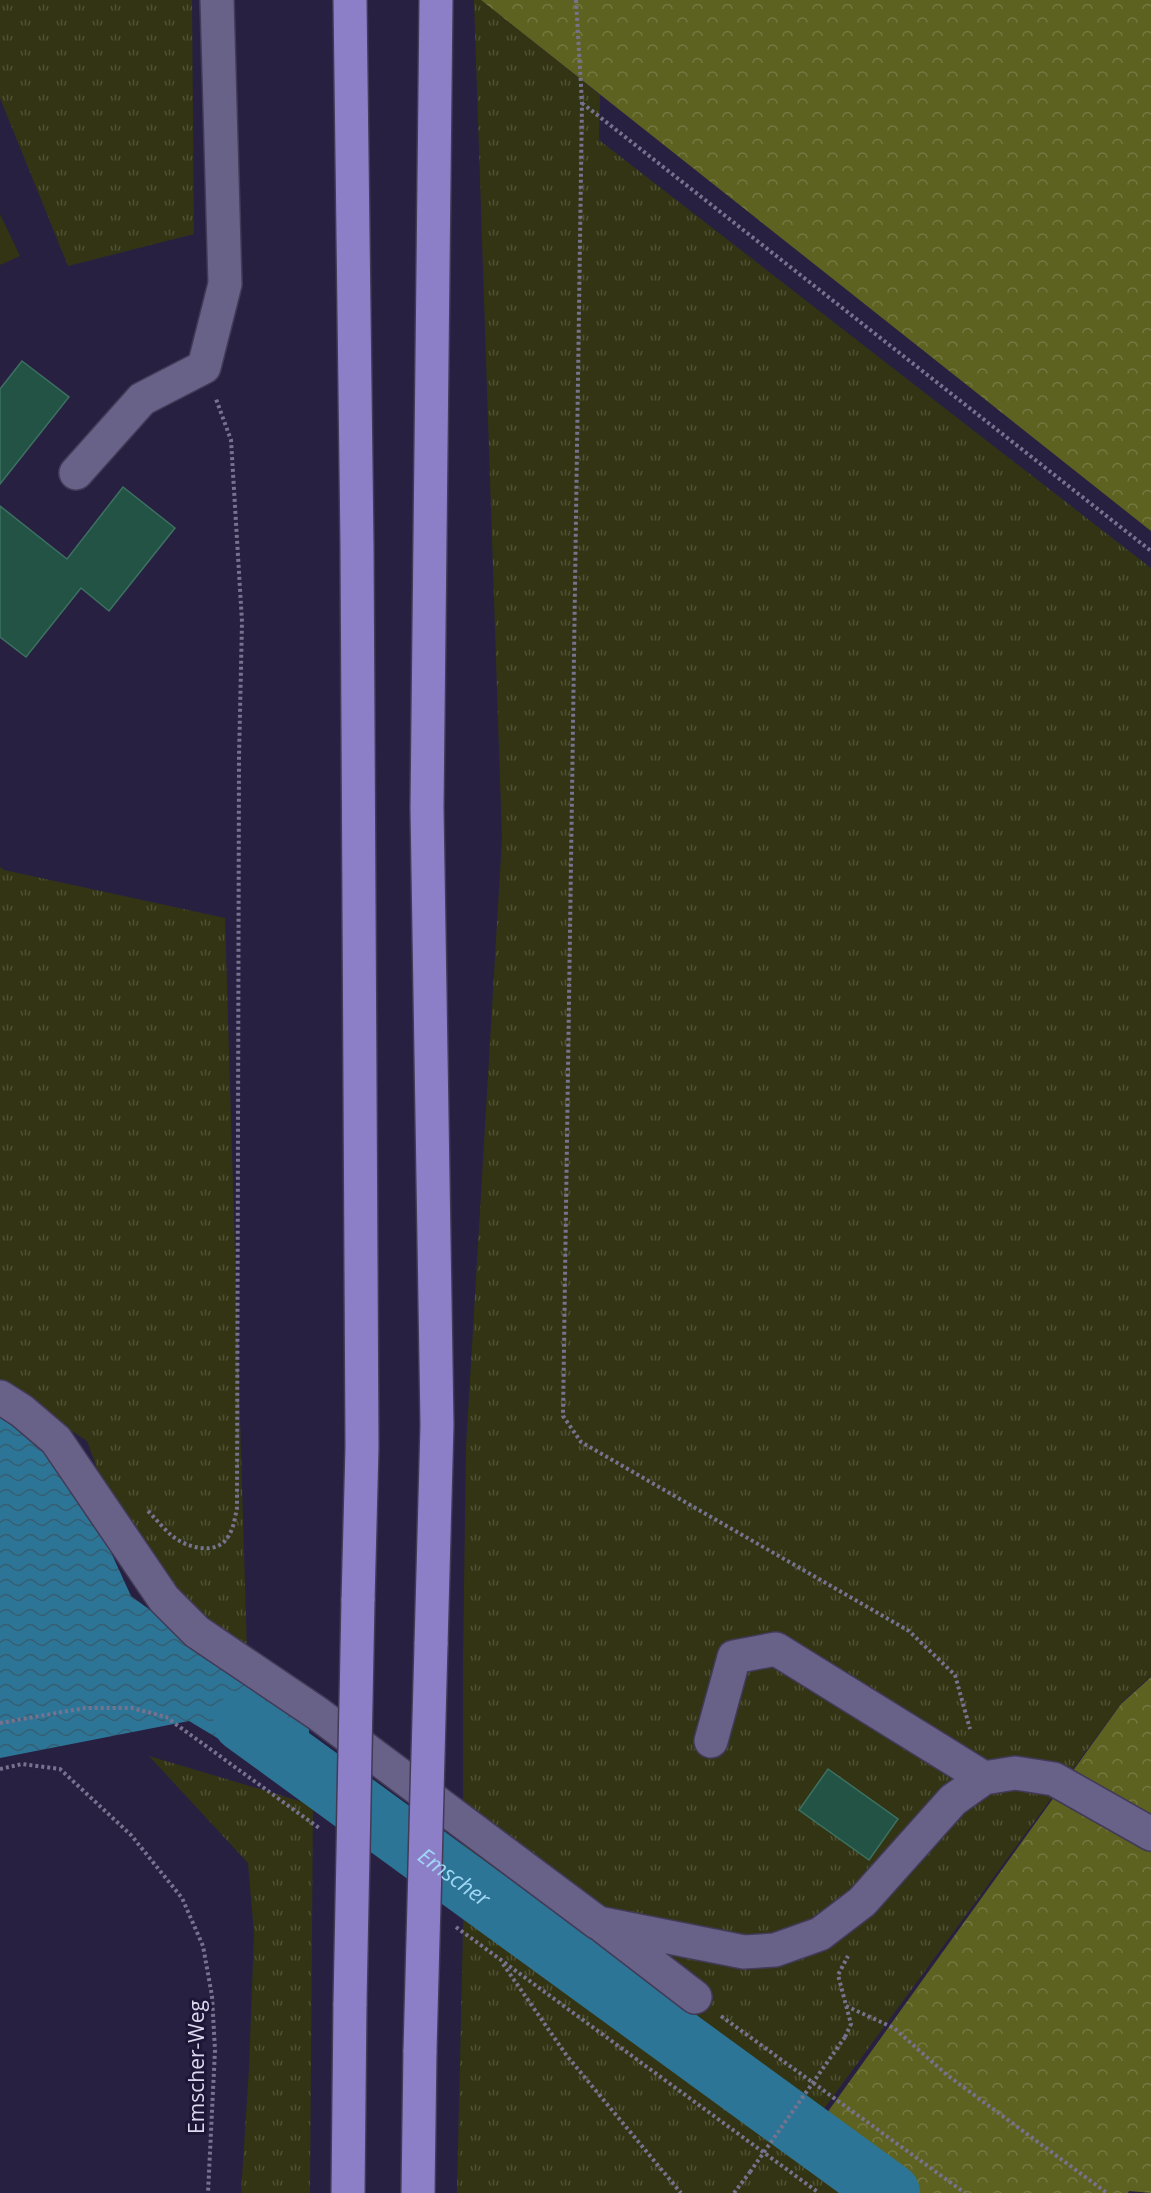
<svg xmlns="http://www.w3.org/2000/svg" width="1151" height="2193" font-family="'Open Sans',sans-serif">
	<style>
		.grass { fill: url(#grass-tufts) }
		.forest { fill: url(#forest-crowns) }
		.garden { fill: #323413 }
		.water { fill: url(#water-waves) }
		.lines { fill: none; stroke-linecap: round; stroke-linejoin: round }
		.river { stroke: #2d7596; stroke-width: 60 }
		.building { fill: #225345; stroke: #3d7161; stroke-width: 1.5 }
		.minor-casing { stroke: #423a57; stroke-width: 36 }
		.highway-casing { stroke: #423a57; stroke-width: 36 }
		.path { stroke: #77728e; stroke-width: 4; stroke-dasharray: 3 3; stroke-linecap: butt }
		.minor { stroke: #686188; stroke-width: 33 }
		.highway { stroke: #8d7ec8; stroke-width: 33 }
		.highway-bridge-casing { stroke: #423a57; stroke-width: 36; stroke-linecap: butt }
		.path-bridge { stroke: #77728e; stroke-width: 4; stroke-dasharray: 3 3; stroke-linecap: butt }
		.highway-bridge { stroke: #8d7ec8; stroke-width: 33 }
		.labels { text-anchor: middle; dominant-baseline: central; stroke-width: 6; stroke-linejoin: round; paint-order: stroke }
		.street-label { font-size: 21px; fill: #dcd9ef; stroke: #1e1637 }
		.water-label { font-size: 22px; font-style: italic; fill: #a0d7f5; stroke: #1e1637 }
	</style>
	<defs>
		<pattern id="grass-tufts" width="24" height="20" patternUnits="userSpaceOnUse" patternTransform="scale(1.5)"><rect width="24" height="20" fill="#323413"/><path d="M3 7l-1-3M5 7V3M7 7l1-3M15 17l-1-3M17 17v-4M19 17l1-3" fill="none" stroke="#4f5136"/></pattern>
		<pattern id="forest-crowns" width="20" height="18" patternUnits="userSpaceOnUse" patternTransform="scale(1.5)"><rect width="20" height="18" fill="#5e6220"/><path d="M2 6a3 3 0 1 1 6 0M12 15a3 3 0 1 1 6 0" fill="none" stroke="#747841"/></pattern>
		<pattern id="water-waves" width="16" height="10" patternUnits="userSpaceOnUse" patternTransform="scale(1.5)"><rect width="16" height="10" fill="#2d7596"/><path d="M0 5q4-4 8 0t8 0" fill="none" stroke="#365e73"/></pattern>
	</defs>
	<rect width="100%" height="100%" fill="#272041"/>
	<!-- grass -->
	<path class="grass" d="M0,0H192L194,234L68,266L0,98Z
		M474,0H481L600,95L599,140L1151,568V1676L1122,1702L807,2132L891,2193H457L464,1887L797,2125L463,1875V1664L466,1447L502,839Z
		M0,867L4,870L225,918L247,1652L199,1613L165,1581L106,1493L87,1441L0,1384Z
		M149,1756L313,1805L310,2193H241L249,2068L254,1934L248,1863Z"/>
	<!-- forest -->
	<path class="forest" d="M481,0H1151V531Z
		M1151,1677V2193L1129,2191L1128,2193H900L814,2131L1121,1704Z"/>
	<!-- garden -->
	<path class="garden" d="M0,214L20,256L0,265Z"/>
	<!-- water -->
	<path class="water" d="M0,1411L37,1438L93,1513L131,1596L309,1727V1793L189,1721L0,1758Z"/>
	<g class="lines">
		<!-- river -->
		<path class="river" id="s1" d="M243,1722L890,2193"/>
	</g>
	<!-- building -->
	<path class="building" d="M22,361L69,397L0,484V389Z
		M123,487L175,528L109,611L81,588L26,657L0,637V506L67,559Z
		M828,1769L898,1819L869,1860L799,1810Z"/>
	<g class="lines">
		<!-- minor casing -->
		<g class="minor-casing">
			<path id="minor" d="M76,473L142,399L204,367L225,284L217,0
				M0,1397L22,1411L56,1440L164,1599L197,1632L317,1713L598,1923L744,1952L775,1950L820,1934L862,1902L953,1800L984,1778L1015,1773L1054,1779L1151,1834
				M711,1741L734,1657L776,1649L984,1778
				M604,1927L695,1997"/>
		</g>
		<!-- highway casing -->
		<g class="highway-casing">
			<path id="highway" d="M350,0L357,545L362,1447L358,1601
				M431,1645L437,1425L427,808L436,0
				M348,2193L350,2003
				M418,2193L420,2050"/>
		</g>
		<!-- path -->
		<path class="path" d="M576,0L582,103L563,1416L581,1442L909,1631L955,1675L970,1729
			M582,103L1151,551
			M148,1511C156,1519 163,1528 171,1535C186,1548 218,1557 229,1535C234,1527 235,1517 237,1508L239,758L242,622L231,440L216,399
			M0,1723L85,1708H132L166,1717L319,1828
			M0,1769L22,1764L60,1769L131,1835L182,1898L203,1946L212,1996L215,2050L208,2193
			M456,1927L819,2193
			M503,1964L567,2056L681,2193
			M846,2006L894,2028L947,2075L1107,2193
			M721,2016L965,2193
			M845,2037L851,2024L838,1975L848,1956
			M734,2193L750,2172"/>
		<!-- minor -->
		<use href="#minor" class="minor"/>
		<!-- highway -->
		<use href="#highway" class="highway"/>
		<!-- highway-bridge casing -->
		<g class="highway-bridge-casing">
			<path id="highway-bridge" d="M350,2003L358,1601
				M420,2050L431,1645"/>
		</g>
		<!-- path-bridge -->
		<path class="path-bridge" d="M750,2172L845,2037"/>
		<!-- highway-bridge -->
		<use href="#highway-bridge" class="highway-bridge"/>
	</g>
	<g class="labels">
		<!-- street labels -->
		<g class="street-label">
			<text transform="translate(196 2067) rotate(-90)">Emscher-Weg</text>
		</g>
		<!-- water labels -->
		<g class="water-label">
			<text stroke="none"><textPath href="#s1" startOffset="262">Emscher</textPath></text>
		</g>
	</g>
</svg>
